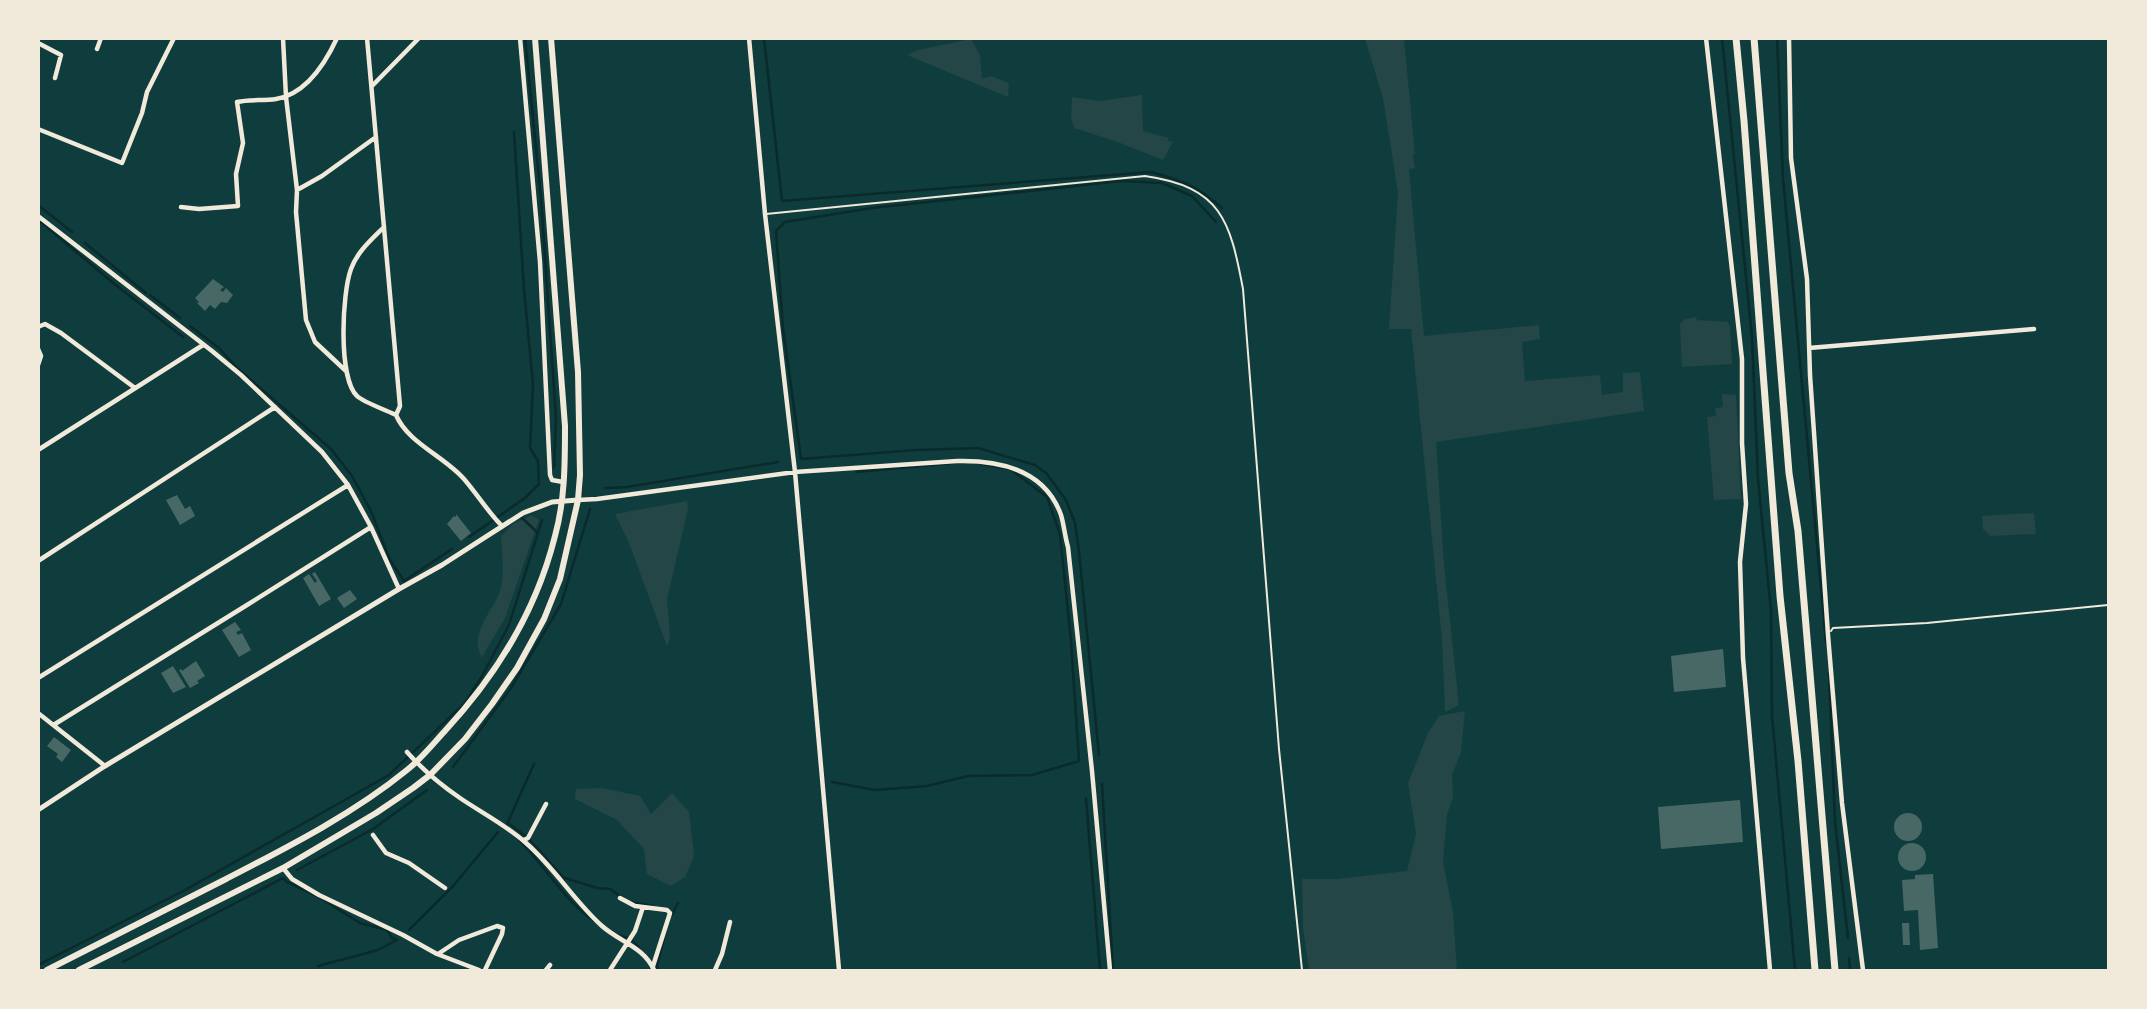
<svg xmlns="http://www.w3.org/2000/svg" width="2147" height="1009" font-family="Jost,sans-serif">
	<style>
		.green { fill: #244646 }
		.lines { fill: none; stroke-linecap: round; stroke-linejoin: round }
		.stream { stroke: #0a2a2b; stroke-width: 2.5 }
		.building { fill: #486865 }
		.service { stroke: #f1e9da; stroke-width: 2 }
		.minor { stroke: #f1e9da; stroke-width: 4.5 }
		.tertiary { stroke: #f1e9da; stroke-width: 5 }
		.primary { stroke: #f1e9da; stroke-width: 6 }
		.trunk { stroke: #f1e9da; stroke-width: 7 }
	</style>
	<rect width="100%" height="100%" fill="#0f3d3e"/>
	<!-- green -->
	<path class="green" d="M971,39L980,55L982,79L991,76L1009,83L1008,97L907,55L918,50Z
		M1365,39H1404L1415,154L1413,155L1415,168L1409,169L1424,336L1539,325L1540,339L1522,342L1525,381L1600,375L1602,395L1623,392V373L1640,372L1644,411L1436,442L1444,565L1459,705L1445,712L1442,639L1411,329H1389L1398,192L1383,98Z
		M1142,95L1143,131L1169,138L1168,141L1173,142L1163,160L1115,141L1074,128L1071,118L1072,97L1099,101Z
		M1696,317L1697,320L1728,322L1730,327L1732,364L1682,367L1680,324L1685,319Z
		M1722,394L1736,395L1741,499L1714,500L1707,417L1716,416L1715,408L1723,407Z
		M687,501L688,509L667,599L670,638L667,646L629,543L615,514Z
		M2034,513L2036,534L1990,536L1983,529L1982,516Z
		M532,515L539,520L505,618L482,657C468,635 493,611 500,591C505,574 502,554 501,536L513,524Z
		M1465,711L1461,752L1452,775L1453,797L1447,815L1443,862L1453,912L1457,970H1309L1303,927L1302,879H1336L1407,871L1416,834L1408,783L1428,733L1439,716Z
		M602,788L640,796L651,814L672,793L689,812L694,856L685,877L671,886L647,874L644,849L617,820L575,799L576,789Z"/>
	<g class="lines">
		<!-- stream -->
		<path class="stream" d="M525,38L541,198L556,418L554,467
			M764,38L782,201L1151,172C1186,182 1195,185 1222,208
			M1722,38L1752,337L1758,479L1771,611L1772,716L1795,970
			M1777,38L1783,179L1826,642
			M38,205L72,232
			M38,224L41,222L112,282L183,337
			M85,243L146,293
			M150,295L180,318
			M190,326L219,348L236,367L331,449L352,476L371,511L390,560L404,581L452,549
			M856,472L954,463
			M605,488L627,487L778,462
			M521,517L538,533
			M469,537L525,498L539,484L538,461L530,448L533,384L524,289L514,132
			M1829,673L1835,822L1848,938
			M1099,755L1079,551L1075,523L1066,500L1046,473L1035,465L978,448L916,450L801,459L783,328L776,231L785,222L872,208L1121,181L1162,183L1192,196L1216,222
			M453,767L511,688L561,604L590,509
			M832,782L875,790L927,786L968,776L1032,775L1079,761L1071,641L1060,534L1047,497L1010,469L981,464
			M1102,784L1113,970
			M1086,799L1100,970
			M508,823L528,838L563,877L564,882
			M507,824L534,764
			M519,840C545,866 564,900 594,921
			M297,870L373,829L427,790
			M565,878L597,888L610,889L623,898
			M632,902L653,906
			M672,915L678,903
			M409,930L454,885L498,832
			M614,934L631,939L640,949
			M1849,958L1850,970
			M123,962L283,878L287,882L317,896L360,923L387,930L392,938L397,940
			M38,965L185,890L389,775L465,703L482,676L509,625L542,520
			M318,966L378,950L397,940
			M307,970H309
			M658,970L657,966L666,931"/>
	</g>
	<!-- building -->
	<path class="building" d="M213,279L224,287L220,290L223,292L226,288L233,295L227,303L221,302L215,309L210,305L205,311L197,303L199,302L195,298Z
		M177,495L185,509L190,506L195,516L180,525L166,500Z
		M456,514L471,533L461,541L447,524L454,516L456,517Z
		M315,572L331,599L319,606L303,578L309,574L315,583L317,581L312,574Z
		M350,590L357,599L344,608L337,598Z
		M235,622L241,630L236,632L238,635L242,633L251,650L239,657L222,630Z
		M1723,649L1726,687L1674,692L1671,656Z
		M196,661L205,676L197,681L199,683L190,688L179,670L181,669L182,671Z
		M173,666L186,687L173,693L161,673Z
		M54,737L71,750L62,762L56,757L58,754L47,746Z
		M1740,800L1743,842L1661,849L1658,807Z
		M1894 827a14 14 0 1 1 28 0a14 14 0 1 1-28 0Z
		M1898 857a14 14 0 1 1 28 0a14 14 0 1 1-28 0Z
		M1933,874L1938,948L1920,950L1918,910L1904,911L1902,880L1915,879V875Z
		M1902,923H1909L1910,945H1903Z"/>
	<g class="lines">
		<!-- service -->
		<path class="service" d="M766,214L1145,176C1221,187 1230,220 1243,289L1279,749L1302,970
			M1831,631L1833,628L1927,623L2108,605"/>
		<!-- minor -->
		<path class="minor" d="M283,38L286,97L297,190L296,212L306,320L315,342L346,371
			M367,38L400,406L396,415
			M520,38L540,262L550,475L552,480L563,482
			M749,38L765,214L795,472L839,970
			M1706,38L1742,359V443L1746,504L1740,562L1743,658L1770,970
			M1789,38L1791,158L1807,279L1810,375L1828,635L1842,803L1863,970
			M38,43L61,55L55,78
			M97,49L101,38
			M372,86L419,38
			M38,129L122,163L142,113L147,92L174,38
			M297,190L322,176L376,137
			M181,207L199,209L238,206L236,174L243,143L237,102C249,99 263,101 276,99C306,94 325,64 337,38
			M38,216L212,351L241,375L322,452L348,485L371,527L399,589
			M384,227C371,240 357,252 351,269C342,293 338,378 357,396C363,402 388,411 396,415C408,443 444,456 464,479C477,494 488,512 502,526
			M38,327L45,324L61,333L135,388
			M1809,348L2034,329
			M38,349L41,356L38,365
			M38,450L203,345
			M578,500L597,499L795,472L957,461C1000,460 1045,470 1061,515C1064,525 1065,537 1068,547L1092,771L1110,970
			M38,561L275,407
			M38,678L348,485
			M38,713L105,766
			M55,724L247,605L371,527
			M407,752C422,769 441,785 460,798C482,813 506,825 526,843C555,868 574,901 602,926C620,942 644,947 654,970
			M373,835L386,853L409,863L445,888
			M524,840L528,838L546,804
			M283,868L292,879L319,895L403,935L437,954L479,970
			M620,898L635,906L667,910L670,913L653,966
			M438,954L459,940L497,926L503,928L502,934L485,970
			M546,970L550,965
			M610,970L635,931L643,907
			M715,970L722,954L730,922"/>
		<!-- tertiary -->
		<path class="tertiary" d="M38,810L105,766L399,589L442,565L523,513L552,502L578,500"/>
		<!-- primary -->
		<path class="primary" d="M47,970C107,940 166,909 226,879C288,847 353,814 407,770C421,759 432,745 444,732C496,676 536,612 555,536C565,500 565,463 565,426L535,38
			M79,970L283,868L376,813L413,788L430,775L465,739L492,704L517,668L544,619L560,579L578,500L580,475L578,372L551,38"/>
		<!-- trunk -->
		<path class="trunk" d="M1736,38L1744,121L1780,596L1798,761L1815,970
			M1754,38L1789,473L1798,531L1835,970"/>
	</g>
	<!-- border -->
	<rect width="2147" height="1009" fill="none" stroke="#f1e9da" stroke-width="80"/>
</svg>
